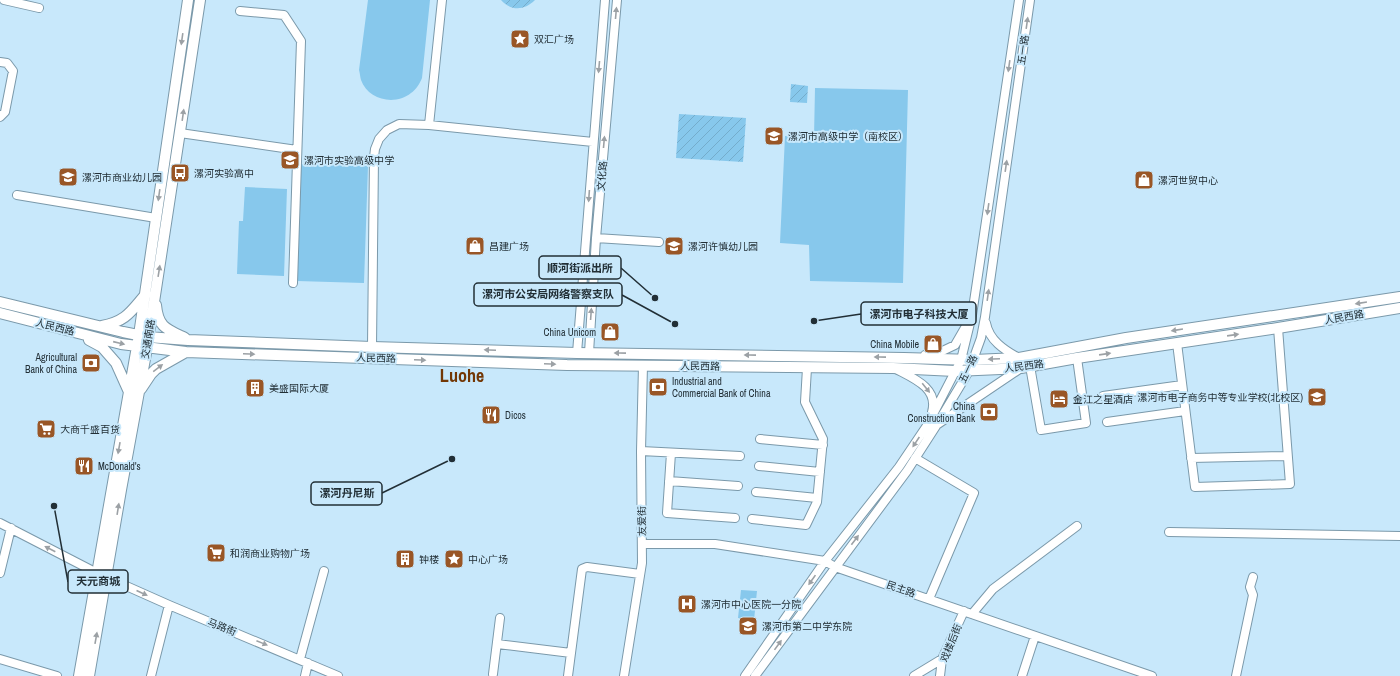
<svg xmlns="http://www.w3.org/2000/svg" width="1400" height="676" font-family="'Archivo Narrow','Noto Sans SC',sans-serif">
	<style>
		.garden { fill: url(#garden-furrows) }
		.pitch { fill: #87c8ec }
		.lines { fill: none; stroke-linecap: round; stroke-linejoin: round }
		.minor-casing { stroke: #7b99aa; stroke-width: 10 }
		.major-casing { stroke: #7b99aa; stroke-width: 12 }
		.minor { stroke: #fff; stroke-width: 8 }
		.major { stroke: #fff; stroke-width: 10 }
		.oneway { fill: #9ca1a5 }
		.labels { text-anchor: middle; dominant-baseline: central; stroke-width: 4; stroke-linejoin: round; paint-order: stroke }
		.poi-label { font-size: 10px; fill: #222f36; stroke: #c8e8fb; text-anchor: start }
		.street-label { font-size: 10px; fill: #222f36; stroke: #c8e8fb }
		.town-label { font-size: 18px; font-weight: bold; fill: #723705; stroke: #c8e8fb }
		.leader { fill: none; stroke: #222f36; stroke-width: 1.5 }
		.callout-dot { fill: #222f36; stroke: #c8e8fb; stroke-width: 1.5 }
		.callout { fill: #c8e8fb; stroke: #222f36; stroke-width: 1.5 }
		.callout-label { font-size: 11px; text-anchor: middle; font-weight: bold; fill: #222f36 }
	</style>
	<defs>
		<pattern id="garden-furrows" width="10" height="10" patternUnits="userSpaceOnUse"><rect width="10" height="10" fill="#87c8ec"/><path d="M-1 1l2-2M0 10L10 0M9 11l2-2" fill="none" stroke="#74accb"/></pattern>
	</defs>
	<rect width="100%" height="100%" fill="#c8e8fb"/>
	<!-- garden -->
	<path class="garden" d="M501,0H535C524,11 511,11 501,0Z
		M791,84L808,86L807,103L790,102Z
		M679,114L746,118L743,162L676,158Z"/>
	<!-- pitch -->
	<path class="pitch" d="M368,0H430L422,78C420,83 416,90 411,93C395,106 368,100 361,80C360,77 360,73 359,70Z
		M815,88L908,90L903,283L810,281L809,245L780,243L785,136L814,137Z
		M300,164L368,166L364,283L297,281Z
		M245,187L287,189L284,276L237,274L239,221H243Z
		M741,590L757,591L754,620L738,618Z"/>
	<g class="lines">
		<!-- minor casing -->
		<g class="minor-casing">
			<path id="minor" d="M4,0L39,8
				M240,11L284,15L301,41L293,283
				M0,62L7,63L13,71L5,112L0,117
				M429,125L442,0
				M180,133L297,150
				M17,195L156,218
				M596,238L659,242
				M986,323C989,340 1004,350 1019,358
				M1177,343L1195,487L1290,484L1278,328
				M372,347L374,157L375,149L379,139L387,130L399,124L429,125L593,142
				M577,353L605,0
				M589,353L596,238L617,0
				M925,355H934L955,345L966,326
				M1030,366L1041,430L1086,423L1077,358
				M896,369C913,378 939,388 932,412
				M1103,396L1182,385
				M1107,422L1185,411
				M938,424L1021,368
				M760,439L823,445
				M641,451L740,456
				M671,453L667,513L735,518
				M915,458L974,493L929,599
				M1191,458L1287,456
				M759,466L820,472
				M669,481L738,486
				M756,492L817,498
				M752,519L806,525L817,502L823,439L805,402L807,368
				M0,523L97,573
				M1169,532L1400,536
				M642,544H715L825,561L835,567L1152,676
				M0,573L11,528
				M106,577L169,605L338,676
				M972,614L993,589L1077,526
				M497,644L571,653
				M0,659L57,676
				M300,659L324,571
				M493,674L500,618
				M151,676L169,605
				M305,676L308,663
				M568,676L582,569L587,567L640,574
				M624,676L642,563L641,451L643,365
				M745,676L825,561L899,467L928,424L961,360L972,315L1019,0
				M755,676L907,471L936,426L969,371L981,338L985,317L1030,0
				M914,676L942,659
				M940,676L942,659L964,611
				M1022,676L1035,636
				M1236,676L1253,595L1250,587L1253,577"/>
		</g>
		<!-- major casing -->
		<g class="major-casing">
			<path id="major" d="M0,302L123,332L148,337L188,340L372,347L577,353L904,358L974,360L1019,358L1126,338L1400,297
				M156,305C158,327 166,329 185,338
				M0,313L121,344L186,352L567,365L893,368L955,371L1021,368L1077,358L1278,328L1400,308
				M102,326C127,321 131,311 146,294
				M89,340L102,347L116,363L129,392
				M141,389L151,374L156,369L186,352
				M79,676L139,335L188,0
				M89,676L121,490L147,348L200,0"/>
		</g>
		<!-- minor -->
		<use href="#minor" class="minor"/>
		<!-- major -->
		<use href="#major" class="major"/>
	</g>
	<!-- one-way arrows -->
	<defs><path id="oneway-solid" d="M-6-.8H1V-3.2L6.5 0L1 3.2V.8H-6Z"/></defs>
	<g class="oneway">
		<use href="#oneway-solid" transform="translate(616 13) rotate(-85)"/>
		<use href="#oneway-solid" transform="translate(1027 23) rotate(-82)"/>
		<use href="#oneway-solid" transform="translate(182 39) rotate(98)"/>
		<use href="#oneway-solid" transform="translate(1009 66) rotate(98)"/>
		<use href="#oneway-solid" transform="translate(599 67) rotate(95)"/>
		<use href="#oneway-solid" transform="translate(183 115) rotate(-82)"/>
		<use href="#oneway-solid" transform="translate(604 142) rotate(-85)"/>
		<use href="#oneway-solid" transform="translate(1006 166) rotate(-82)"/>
		<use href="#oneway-solid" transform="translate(159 195) rotate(98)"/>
		<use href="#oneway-solid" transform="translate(589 196) rotate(94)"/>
		<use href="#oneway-solid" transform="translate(988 209) rotate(98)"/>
		<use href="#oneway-solid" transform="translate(159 271) rotate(-81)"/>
		<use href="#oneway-solid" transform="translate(988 295) rotate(-82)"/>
		<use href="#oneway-solid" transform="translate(1361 303) rotate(171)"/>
		<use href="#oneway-solid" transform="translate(591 314) rotate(-86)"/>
		<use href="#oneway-solid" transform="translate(1177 330) rotate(171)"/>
		<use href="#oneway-solid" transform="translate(1233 335) rotate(-8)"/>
		<use href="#oneway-solid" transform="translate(119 343) rotate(13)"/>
		<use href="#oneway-solid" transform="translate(490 350) rotate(-178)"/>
		<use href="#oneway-solid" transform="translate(620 353) rotate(-179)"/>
		<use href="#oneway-solid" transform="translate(249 354) rotate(2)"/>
		<use href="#oneway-solid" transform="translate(1105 354) rotate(-8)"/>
		<use href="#oneway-solid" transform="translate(750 355) rotate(-179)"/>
		<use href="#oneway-solid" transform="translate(880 357) rotate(-179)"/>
		<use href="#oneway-solid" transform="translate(994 359) rotate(178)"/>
		<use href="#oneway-solid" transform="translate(420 360) rotate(2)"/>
		<use href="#oneway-solid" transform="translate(550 364) rotate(2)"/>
		<use href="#oneway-solid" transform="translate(158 368) rotate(-37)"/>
		<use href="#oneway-solid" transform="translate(926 388) rotate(51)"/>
		<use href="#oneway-solid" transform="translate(916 442) rotate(124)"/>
		<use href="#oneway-solid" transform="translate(119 448) rotate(100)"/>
		<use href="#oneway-solid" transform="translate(118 509) rotate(-81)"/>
		<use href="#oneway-solid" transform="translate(855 540) rotate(-53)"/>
		<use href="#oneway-solid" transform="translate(50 549) rotate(-153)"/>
		<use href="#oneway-solid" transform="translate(812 580) rotate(125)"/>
		<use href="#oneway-solid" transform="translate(142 593) rotate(24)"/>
		<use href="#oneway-solid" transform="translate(96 638) rotate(-80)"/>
		<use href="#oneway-solid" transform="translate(262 643) rotate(22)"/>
		<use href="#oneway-solid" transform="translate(778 645) rotate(-54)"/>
	</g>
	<!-- icons -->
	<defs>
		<g id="sight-square" transform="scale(1)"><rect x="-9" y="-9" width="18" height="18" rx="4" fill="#995626" stroke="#c8e8fb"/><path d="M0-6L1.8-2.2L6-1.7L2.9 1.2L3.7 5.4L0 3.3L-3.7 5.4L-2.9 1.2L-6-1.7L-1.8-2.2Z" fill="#fff"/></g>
		<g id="school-square" transform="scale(1)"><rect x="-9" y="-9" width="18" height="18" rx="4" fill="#995626" stroke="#c8e8fb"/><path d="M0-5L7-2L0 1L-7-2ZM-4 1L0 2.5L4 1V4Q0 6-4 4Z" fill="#fff"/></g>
		<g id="bus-square" transform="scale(1)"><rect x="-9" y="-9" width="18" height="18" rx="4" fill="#995626" stroke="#c8e8fb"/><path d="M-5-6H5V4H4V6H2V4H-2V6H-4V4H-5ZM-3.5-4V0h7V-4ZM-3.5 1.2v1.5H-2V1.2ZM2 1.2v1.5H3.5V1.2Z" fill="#fff"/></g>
		<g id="shop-square" transform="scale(1)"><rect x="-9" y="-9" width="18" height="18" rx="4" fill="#995626" stroke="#c8e8fb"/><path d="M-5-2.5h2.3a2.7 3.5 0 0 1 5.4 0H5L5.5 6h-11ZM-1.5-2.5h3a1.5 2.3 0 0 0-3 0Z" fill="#fff"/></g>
		<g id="bank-square" transform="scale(1)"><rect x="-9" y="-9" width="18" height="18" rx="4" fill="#995626" stroke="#c8e8fb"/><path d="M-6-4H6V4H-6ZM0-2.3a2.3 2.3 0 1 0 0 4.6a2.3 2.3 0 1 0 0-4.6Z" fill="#fff"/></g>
		<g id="building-square" transform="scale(1)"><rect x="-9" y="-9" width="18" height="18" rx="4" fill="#995626" stroke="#c8e8fb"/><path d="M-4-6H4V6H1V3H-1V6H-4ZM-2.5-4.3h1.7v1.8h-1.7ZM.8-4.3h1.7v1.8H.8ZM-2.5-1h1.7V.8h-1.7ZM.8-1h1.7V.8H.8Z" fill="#fff"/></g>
		<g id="hotel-square" transform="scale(1)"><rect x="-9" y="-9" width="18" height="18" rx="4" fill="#995626" stroke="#c8e8fb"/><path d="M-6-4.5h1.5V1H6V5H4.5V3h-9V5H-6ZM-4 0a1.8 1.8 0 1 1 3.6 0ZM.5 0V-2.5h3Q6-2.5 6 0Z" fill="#fff"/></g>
		<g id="restaurant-square" transform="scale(1)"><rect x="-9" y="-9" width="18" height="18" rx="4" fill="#995626" stroke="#c8e8fb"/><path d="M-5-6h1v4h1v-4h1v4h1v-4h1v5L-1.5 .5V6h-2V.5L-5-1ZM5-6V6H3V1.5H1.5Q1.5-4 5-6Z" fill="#fff"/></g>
		<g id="supermarket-square" transform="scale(1)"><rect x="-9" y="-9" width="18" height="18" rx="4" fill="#995626" stroke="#c8e8fb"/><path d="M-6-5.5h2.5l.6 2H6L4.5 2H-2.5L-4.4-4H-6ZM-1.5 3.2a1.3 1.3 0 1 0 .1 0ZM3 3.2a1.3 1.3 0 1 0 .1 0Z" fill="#fff"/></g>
		<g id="hospital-square" transform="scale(1)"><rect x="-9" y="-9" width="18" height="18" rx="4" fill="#995626" stroke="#c8e8fb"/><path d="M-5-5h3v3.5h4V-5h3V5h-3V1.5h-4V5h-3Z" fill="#fff"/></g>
	</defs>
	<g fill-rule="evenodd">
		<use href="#sight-square" x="520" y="39"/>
		<use href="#school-square" x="774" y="136"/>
		<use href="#school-square" x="290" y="160"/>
		<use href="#bus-square" x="180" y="173"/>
		<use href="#school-square" x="68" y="177"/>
		<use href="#shop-square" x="1144" y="180"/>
		<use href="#shop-square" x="475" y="246"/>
		<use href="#school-square" x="674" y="246"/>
		<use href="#shop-square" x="610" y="332"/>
		<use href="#shop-square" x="933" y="344"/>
		<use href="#bank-square" x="91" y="363"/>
		<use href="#bank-square" x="658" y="387"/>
		<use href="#building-square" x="255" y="388"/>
		<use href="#school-square" x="1317" y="397"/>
		<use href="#hotel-square" x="1059" y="399"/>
		<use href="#bank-square" x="989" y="412"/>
		<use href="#restaurant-square" x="491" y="415"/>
		<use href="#supermarket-square" x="46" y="429"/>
		<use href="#restaurant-square" x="84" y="466"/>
		<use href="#supermarket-square" x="216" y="553"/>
		<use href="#building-square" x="405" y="559"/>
		<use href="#sight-square" x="454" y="559"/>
		<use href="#hospital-square" x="687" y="604"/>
		<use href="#school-square" x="748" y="626"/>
	</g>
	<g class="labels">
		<!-- poi labels -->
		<g class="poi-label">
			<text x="534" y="39">双汇广场</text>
			<text x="788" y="136">漯河市高级中学（南校区）</text>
			<text x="304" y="160">漯河市实验高级中学</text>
			<text x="194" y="173">漯河实验高中</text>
			<text x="82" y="177">漯河市商业幼儿园</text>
			<text x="1158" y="180">漯河世贸中心</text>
			<text x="489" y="246">昌建广场</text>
			<text x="688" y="246">漯河许慎幼儿园</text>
			<text x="596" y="332" text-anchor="end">China Unicom</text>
			<text x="919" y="344" text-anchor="end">China Mobile</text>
			<text x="77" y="357" text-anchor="end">Agricultural<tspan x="77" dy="12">Bank of China</tspan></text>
			<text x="672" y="381">Industrial and<tspan x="672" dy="12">Commercial Bank of China</tspan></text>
			<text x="269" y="388">美盛国际大厦</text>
			<text x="1303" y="397" text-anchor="end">漯河市电子商务中等专业学校(北校区)</text>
			<text x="1073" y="399">金江之星酒店</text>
			<text x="975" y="406" text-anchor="end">China<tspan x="975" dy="12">Construction Bank</tspan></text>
			<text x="505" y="415">Dicos</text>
			<text x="60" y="429">大商千盛百货</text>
			<text x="98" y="466">McDonald's</text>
			<text x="230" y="553">和润商业购物广场</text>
			<text x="419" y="559">钟楼</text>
			<text x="468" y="559">中心广场</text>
			<text x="701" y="604">漯河市中心医院一分院</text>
			<text x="762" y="626">漯河市第二中学东院</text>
		</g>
		<!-- street labels -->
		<g class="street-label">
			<text transform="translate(1023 50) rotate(-82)">五一路</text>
			<text transform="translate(602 176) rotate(-85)">文化路</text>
			<text transform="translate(1344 317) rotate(-10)">人民西路</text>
			<text transform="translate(55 327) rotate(14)">人民西路</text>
			<text transform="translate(148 339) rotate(-81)">交通南路</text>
			<text transform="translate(376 358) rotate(2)">人民西路</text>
			<text transform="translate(700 366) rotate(1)">人民西路</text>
			<text transform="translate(1024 366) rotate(-7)">人民西路</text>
			<text transform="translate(968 369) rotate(-65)">五一路</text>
			<text transform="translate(642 521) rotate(-91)">友爱街</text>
			<text transform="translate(901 589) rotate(19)">民主路</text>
			<text transform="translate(222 627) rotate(22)">马路街</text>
			<text transform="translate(951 643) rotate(-68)">戏楼后街</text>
		</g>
		<!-- town labels -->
		<g class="town-label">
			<text x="462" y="375">Luohe</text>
		</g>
	</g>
	<!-- callouts -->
	<path class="leader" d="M655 298L621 268M675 324L622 295M814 321L861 314M452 459L382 493M54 506L68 582"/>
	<g class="callout-dot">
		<circle cx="655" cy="298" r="4"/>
		<circle cx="675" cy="324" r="4"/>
		<circle cx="814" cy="321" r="4"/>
		<circle cx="452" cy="459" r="4"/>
		<circle cx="54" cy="506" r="4"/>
	</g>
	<g class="callout">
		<rect x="539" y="256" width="82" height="23" rx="4"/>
		<rect x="474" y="283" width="148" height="23" rx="4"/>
		<rect x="861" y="302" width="115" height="23" rx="4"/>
		<rect x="311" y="482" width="71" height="23" rx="4"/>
		<rect x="68" y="570" width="60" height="23" rx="4"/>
	</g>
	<g class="callout-label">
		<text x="580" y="272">顺河街派出所</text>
		<text x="548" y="298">漯河市公安局网络警察支队</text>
		<text x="919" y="318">漯河市电子科技大厦</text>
		<text x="347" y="497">漯河丹尼斯</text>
		<text x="98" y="585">天元商城</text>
	</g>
</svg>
